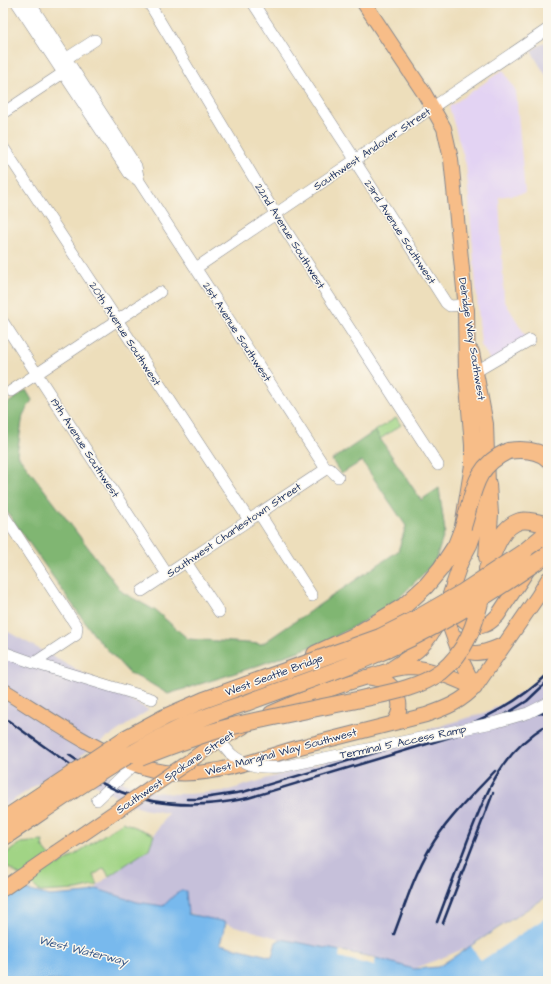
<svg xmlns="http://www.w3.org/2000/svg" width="551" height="984" font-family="'Architects Daughter',sans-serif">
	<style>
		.built { fill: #e3d3f3 }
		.industrial { fill: #c6c0da }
		.green { fill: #a1d485; stroke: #5e8272 }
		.forest { fill: #80b672; stroke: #4e7268 }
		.water { fill: #78b9ed; stroke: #4a74a6 }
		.pier { fill: #eddebb }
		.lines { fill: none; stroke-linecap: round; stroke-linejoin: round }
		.minor-casing { stroke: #84868c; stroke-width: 12 }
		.major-casing { stroke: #84868c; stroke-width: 16 }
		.highway-casing { stroke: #84868c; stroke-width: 18 }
		.minor { stroke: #fff; stroke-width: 11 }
		.major { stroke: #f7bd88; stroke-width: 14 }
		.highway { stroke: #f7bd88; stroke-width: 16 }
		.rail { stroke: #1b2f5e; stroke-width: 2.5 }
		.minor-bridge-casing { stroke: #84868c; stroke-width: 12; stroke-linecap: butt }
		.major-bridge-casing { stroke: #84868c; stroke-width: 16; stroke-linecap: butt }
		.highway-bridge-casing { stroke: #84868c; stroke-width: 18; stroke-linecap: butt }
		.minor-bridge { stroke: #fff; stroke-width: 11 }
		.major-bridge { stroke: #f7bd88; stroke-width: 14 }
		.highway-bridge { stroke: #f7bd88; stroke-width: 16 }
		.labels { text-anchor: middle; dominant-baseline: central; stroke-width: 3; stroke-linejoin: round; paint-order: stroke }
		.street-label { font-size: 11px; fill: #1b2f5e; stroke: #fbf7ec }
		.water-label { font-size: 12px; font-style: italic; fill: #375889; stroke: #fbf7ec }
	</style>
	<rect width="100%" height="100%" fill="#fbf7ec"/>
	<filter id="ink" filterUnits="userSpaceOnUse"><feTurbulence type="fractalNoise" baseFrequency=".025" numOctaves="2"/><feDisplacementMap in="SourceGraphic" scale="8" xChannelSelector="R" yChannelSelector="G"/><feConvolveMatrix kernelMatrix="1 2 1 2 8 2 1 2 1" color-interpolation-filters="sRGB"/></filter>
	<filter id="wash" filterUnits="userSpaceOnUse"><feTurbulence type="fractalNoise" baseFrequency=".012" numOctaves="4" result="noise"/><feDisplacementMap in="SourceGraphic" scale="16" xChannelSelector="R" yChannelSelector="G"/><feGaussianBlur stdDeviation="0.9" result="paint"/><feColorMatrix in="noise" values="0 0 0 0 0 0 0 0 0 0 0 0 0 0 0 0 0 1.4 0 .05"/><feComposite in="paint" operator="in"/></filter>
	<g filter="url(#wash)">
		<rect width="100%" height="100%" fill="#eddebb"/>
		<!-- built -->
		<path class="built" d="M503,70L516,91L525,193L499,197L504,300L527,338L491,361L481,345L466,165L449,107Z"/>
		<!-- industrial -->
		<path class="industrial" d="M548,40V79L531,51Z
			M3,629L149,710L80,756L100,770L123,782L155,792L175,794H190L226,791L484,713L508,701L530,686L548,671V896L471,946L414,969L376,958L281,939L164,906L137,902L97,889L98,885L109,876L149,849L154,835L168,813L143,809L125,802L65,766L3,807Z"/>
		<!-- green -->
		<path class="green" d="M396,418L401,425L380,439L375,431Z
			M123,822L154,835L149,849L109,876L104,868L94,875L98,885L77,890L40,892L31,883L3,864V856L21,843L43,841L42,846L58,866Z"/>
		<!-- forest -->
		<path class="forest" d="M26,390L32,400L23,415L17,454L122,592L156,611L188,639L262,644L398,551L406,526L362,461L341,474L332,460L375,431L421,500L439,488L445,531L435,562L391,606L327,641L248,669L168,694L148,682L129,673L94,635L3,506V407Z"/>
		<!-- water -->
		<path class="water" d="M3,883L26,890L50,896L88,893L97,889L137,902L163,906L179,891H186L188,914L226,922L220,944L272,957L276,942L281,939L376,958L414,969L438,967L548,896V981H3Z"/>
		<!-- pier -->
		<path class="pier" d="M548,896V916L481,961L471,946Z
			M340,951L376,958L374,966L339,957Z"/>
	</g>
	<g filter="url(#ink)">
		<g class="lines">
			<!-- minor casing -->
			<g class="minor-casing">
				<path id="minor" d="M17,3L129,173L139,181L326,469H330L338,477
					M30,3L136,166L139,181
					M149,3L276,215L438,465
					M253,3L351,153L360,169L446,303L450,306L465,305
					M67,58L95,40
					M3,113L63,73
					M3,147L249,520
					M196,268L548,29
					M3,322L167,574
					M475,372L530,340
					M11,391L160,292
					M259,513L312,596
					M3,514L77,627L76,635L34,663
					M186,562L219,612
					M142,591L326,469
					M3,652L34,663L152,699
					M219,740L231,754
					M97,800L135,764"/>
			</g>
			<!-- major casing -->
			<g class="major-casing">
				<path id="major" d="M364,3L424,93L444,128L451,159L467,319
					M472,352L486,424L488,484L478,523L470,545L461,562L448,600L450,627L463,663L475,688
					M451,605C458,616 471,631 485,625C491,623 494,619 498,615L548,539
					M458,638C461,642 464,648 468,651C478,657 495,648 505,644
					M392,668C416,653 427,646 439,620
					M366,677C374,678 381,679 388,683C401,693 403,712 393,723
					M3,690C49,718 94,752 146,768C199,784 250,761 300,747C342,736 384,726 426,715C446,708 462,702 476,686L538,596L548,579
					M271,713C304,698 339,685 374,675C386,671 399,667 411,667C431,668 456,680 475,688
					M191,760L219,740L243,727
					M3,889L55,853"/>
			</g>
			<!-- highway casing -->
			<g class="highway-casing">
				<path id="highway" d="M508,451C522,449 537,449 548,459
					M525,551L548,532
					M487,557L490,514L488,484
					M487,569C494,552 500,527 520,521C529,519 540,523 548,525
					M315,654L354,636L404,606L426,586L441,568L456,545L463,527L473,465V445L467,374L466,309"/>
			</g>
			<!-- minor -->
			<use href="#minor" class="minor"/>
			<!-- major -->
			<use href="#major" class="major"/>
			<!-- highway -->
			<use href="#highway" class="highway"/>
			<!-- rail -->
			<path class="rail" d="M3,717C39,742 81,776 121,792C161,808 206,807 248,798L487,726L527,701L548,681
				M495,724L525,716L548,712
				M69,755L94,772
				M187,799H197L243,792L459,728C492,716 522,699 548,674
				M437,922C447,895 457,869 467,842C486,793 500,753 548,724
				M443,923L493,793
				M394,934C405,905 414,875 430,848C447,819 472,796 495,771"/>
			<!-- minor-bridge casing -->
			<g class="minor-bridge-casing">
				<path id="minor-bridge" d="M231,754C246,767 262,768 281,767L497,722L528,713L548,703"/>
			</g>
			<!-- major-bridge casing -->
			<g class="major-bridge-casing">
				<path id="major-bridge" d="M55,853L191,760"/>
			</g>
			<!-- highway-bridge casing -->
			<g class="highway-bridge-casing">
				<path id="highway-bridge" d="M463,527C474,493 473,467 508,451
					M140,758C170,746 201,734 233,726C272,717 312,709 352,701C381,694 416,690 441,672C466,652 476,624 482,593
					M3,820L126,738L165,717L204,700L380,637L414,620L463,592L525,551
					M3,838C61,799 118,757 182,727C203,717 224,710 246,703C286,688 326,675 365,659C431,633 490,594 548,554"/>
			</g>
			<!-- minor-bridge -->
			<use href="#minor-bridge" class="minor-bridge"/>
			<!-- major-bridge -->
			<use href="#major-bridge" class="major-bridge"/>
			<!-- highway-bridge -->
			<use href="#highway-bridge" class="highway-bridge"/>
		</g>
	</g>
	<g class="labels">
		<!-- street labels -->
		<g class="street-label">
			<text transform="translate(372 149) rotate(-34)">Southwest Andover Street</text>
			<text transform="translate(400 232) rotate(57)">23rd Avenue Southwest</text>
			<text transform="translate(290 236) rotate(58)">22nd Avenue Southwest</text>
			<text transform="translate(237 332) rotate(57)">21st Avenue Southwest</text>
			<text transform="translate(125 334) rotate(57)">20th Avenue Southwest</text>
			<text transform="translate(472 339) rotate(81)">Delridge Way Southwest</text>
			<text transform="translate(85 448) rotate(57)">19th Avenue Southwest</text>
			<text transform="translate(234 530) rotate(-34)">Southwest Charlestown Street</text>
			<text transform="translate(274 675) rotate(-20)">West Seattle Bridge</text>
			<text transform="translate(403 742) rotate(-12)">Terminal 5 Access Ramp</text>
			<text transform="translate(281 752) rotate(-15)">West Marginal Way Southwest</text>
			<text transform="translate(175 772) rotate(-34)">Southwest Spokane Street</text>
		</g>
		<!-- water labels -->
		<g class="water-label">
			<text transform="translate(83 951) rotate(14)">West Waterway</text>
		</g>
	</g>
	<!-- margin -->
	<rect width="551" height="984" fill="none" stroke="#fbf7ec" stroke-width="16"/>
</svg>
